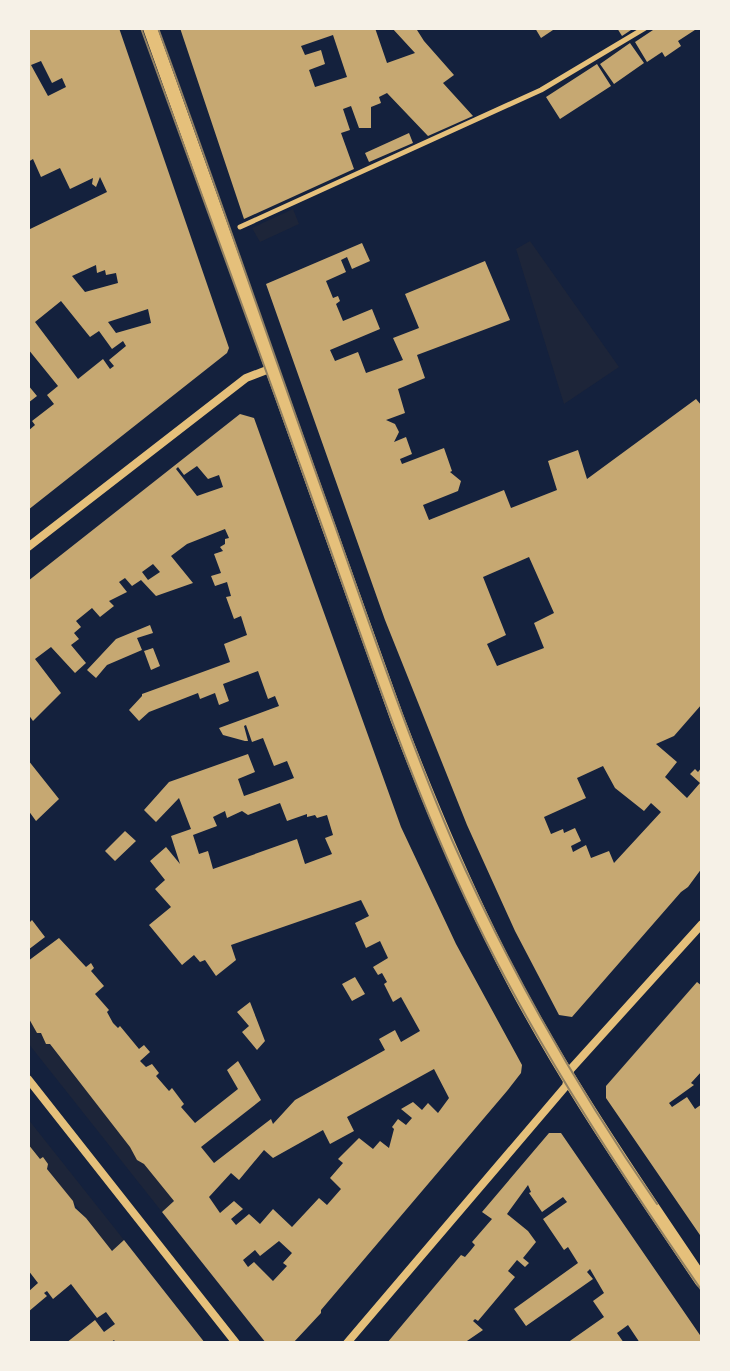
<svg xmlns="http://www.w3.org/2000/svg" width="730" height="1371" font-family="Signika,sans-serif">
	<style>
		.green { fill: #1d2539 }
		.building { fill: #c6a872; fill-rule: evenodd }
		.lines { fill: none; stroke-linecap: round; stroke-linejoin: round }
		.path { stroke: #e5c07b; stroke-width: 5 }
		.minor { stroke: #e5c07b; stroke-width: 8 }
		.tertiary { stroke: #e5c07b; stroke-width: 14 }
		.tram { stroke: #918062; stroke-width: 2 }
	</style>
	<rect width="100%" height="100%" fill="#14213d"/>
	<!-- green -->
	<path class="green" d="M293,209L299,224L260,242L252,228Z
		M530,241L619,367L564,404L516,249Z
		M28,1017L174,1201L162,1212L28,1043Z
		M28,1119L124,1240L112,1251L28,1144Z"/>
	<!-- building -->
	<path class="building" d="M28,28H119L229,348L227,353L28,510V431L35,425L32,421L54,404L47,395L58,386L28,349V230L107,192L100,177L96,187L92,184L93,178L70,189L60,168L41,177L33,159L28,162ZM41,61L52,83L62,78L66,87L48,96L31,65ZM96,265L97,273L105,270L106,275L116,273L118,283L85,292L72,276ZM61,301L90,337L99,331L112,349L123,341L126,346L109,360L114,366L110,369L103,359L78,379L35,322ZM148,309L151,323L116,333L108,322Z
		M180,28H375L387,63L415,53L392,28H419L417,30L424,41L454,75L443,83L473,116L428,136L387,93L379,97L381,103L371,107V128H359L351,106L343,109L350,130L341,133L354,169L244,219ZM333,35L347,77L315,87L309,70L325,64L321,50L305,55L301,46Z
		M535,28H556L541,38Z
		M617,28H634L622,36Z
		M656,28H698L678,41L681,46L665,57L662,52L647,62L635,42Z
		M630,43L644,63L614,84L600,64Z
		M597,64L611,86L560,119L546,97Z
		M409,133L413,143L369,162L365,153Z
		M362,243L370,261L352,269L347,257L341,260L346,272L326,281L333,298L338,296L340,301L336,304L343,321L372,309L380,329L330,350L335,361L358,352L366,373L403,360L393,338L419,328L405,294L485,261L510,320L417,355L425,378L398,389L405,413L386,420L395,424L399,432L394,442L406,437L412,454L400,459L402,464L444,448L452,471L450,472L461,481L458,491L423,505L429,520L504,490L511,508L557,490L548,461L578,450L587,479L696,399L702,406V704L674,736L656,744L677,762L665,777L687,798L700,783L690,774L695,769L698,772L702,767V868L688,887L681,892L572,1017L559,1015L515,931L467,825L385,620L266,284ZM529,557L554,613L534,623L544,648L497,666L487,644L506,635L483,577ZM603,766L615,788L644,811L651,803L661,812L614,863L609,851L591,858L586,845L573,852L571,846L581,841L575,828L564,833L563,829L551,834L544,817L586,798L577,778Z
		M28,385L37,396L28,403Z
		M240,414L254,418L401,827L456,944L522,1065L521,1073L507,1091L321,1310V1313L293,1343H266L162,1212L174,1201L144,1164L137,1160L130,1147L50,1044H46L41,1033H37L28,1017V961L59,938L86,967L91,963L94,968L91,971L104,986L95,994L109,1010L107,1012L113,1023L118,1028L120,1026L139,1049L144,1045L150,1052L140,1061L146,1067L152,1064L159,1073L156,1076L169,1091L172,1088L184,1104L181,1107L195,1123L238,1089L227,1070L238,1061L261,1100L201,1147L214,1163L271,1119L273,1124L295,1100L385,1050L379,1039L395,1030L401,1042L420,1031L401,997L393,1002L384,984L387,982L382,973L378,975L373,967L388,958L380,941L366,948L355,923L369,916L361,900L231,945L236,960L216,976L205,960L200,962L194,955L182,965L149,925L171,907L155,889L165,880L150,861L166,847L180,864L171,836L191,829L179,798L156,822L144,810L169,782L248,754L255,772L238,779L244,796L294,778L287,761L274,766L263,738L252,742L246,725L244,726L248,741H245L223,735L219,728L279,706L275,696L268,699L258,671L223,684L229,701L219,705L215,693L200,699L198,693L149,712L139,721L129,710L142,696V694L230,662L224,644L247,635L241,616L234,619L226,597L231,596L227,582L215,586L211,576L221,573L214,554L223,551L220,547L225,544V539L229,538L225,529L187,544L171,556L193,583L156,596L141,580L132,586L125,578L119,582L127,592L109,601L114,606L100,617L92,608L76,621L81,627L74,633L79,639L71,645L86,663L75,673L51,647L35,659L61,693L33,721L28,714V581ZM197,466L208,479L219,475L223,487L197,496L176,469L178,467L184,475ZM153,564L160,572L148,580L142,572ZM280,803L287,821L307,814V817L315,815L317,818L327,815L333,835L325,838L332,854L305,864L297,839L213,869L208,851L199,854L193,835L217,826L213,817L225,811L227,818L242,811L248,815ZM434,1069L449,1098L438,1113L428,1103L422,1110L413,1102L401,1109L412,1118L406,1125L398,1119L392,1127L394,1129L389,1148L380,1141L373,1149L359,1138L338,1159L343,1163L330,1178L341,1189L327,1205L319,1198L292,1227L273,1209L260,1224L249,1214L236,1225L231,1219L243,1209L234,1201L220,1213L209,1197L231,1173L239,1180L264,1150L273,1158L323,1130L330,1144L354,1131L347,1117ZM279,1241L292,1253L283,1263L287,1266L273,1281L254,1262L248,1267L243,1260L255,1250L260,1256Z
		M150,625L153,633L137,638L142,650L107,665L96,678L87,670L116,639Z
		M153,648L160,666L151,670L144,651Z
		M28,760L59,799L36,821L28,810Z
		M125,831L136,841L115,861L105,851Z
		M32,920L45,937L28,950V924Z
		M355,977L365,994L352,1001L342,984Z
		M697,982L702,986V1071L691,1083L694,1085L669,1103L672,1107L687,1097L695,1109L702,1104V1238L606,1098V1086Z
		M250,1002L265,1041L257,1050L242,1032L249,1026L237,1012Z
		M549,1133H561L702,1338V1343H640L628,1325L617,1333L624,1343H567L604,1317L593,1301L604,1293L590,1269L587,1272L593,1279L526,1326L514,1309L578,1263L568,1247L564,1250L543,1219L567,1202L563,1197L542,1212L529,1193L531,1192L528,1185L507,1214L528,1231L536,1242L523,1258L529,1263L525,1267L517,1260L508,1271L515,1277L478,1321L475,1319L473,1321L483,1330L464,1343H387L461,1255L465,1257L471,1250L475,1245L472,1242L492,1219L482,1212Z
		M28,1144L40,1159L43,1157L48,1164L47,1169L73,1201L75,1208L86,1218L112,1251L124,1240L205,1343H116L114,1340L110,1343H66L95,1320L104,1332L115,1324L106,1312L97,1318L71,1284L53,1299L47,1291L44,1293L47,1296L28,1312V1292L38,1283L28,1270Z"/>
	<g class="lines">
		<!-- path -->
		<path class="path" d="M240,227L541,90L645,28"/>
		<!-- minor -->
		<path class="minor" d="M28,547L246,378L272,368
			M28,1079L236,1343
			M347,1343L566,1086L570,1070L702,924"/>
		<!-- tertiary -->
		<path class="tertiary" d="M150,28L397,718C425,791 455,864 490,935C549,1057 626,1169 702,1281"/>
		<!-- tram -->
		<path class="tram" d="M141,28C203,194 262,360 322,526C372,666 419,808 486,941C548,1064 624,1178 702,1291
			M158,28C219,193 275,360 335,526C372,631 408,737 452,840C508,967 578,1090 657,1204"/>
	</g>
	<!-- border -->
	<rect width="730" height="1371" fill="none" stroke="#f6f1e7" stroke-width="60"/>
</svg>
